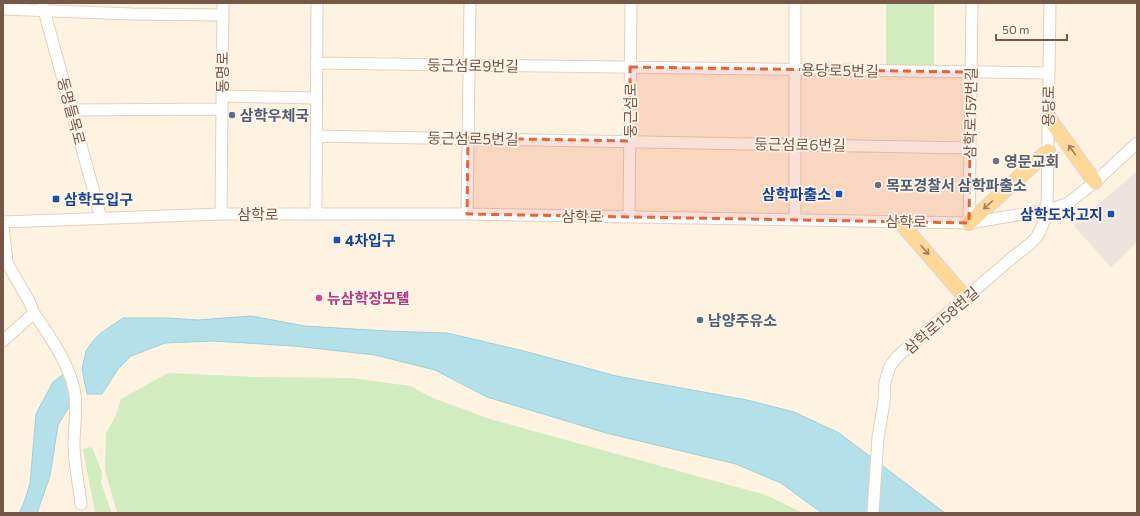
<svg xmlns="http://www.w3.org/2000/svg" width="1140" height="516" font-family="Commissioner,'Noto Sans KR',sans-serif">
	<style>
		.industrial { fill: #ece4dd }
		.green { fill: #d1ecbf }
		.water { fill: #b4e1e9; stroke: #9ad1db }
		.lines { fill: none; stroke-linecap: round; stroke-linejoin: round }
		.minor-casing { stroke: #e3cfbc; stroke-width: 13 }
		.major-casing { stroke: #ded7d3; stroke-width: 16 }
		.minor { stroke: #fff; stroke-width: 11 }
		.major { stroke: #ffd897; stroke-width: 14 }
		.oneway { stroke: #a07e5e }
		.marked { fill: #e6633d; fill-opacity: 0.2; stroke: #e6633d; stroke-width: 3; stroke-dasharray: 8 5; stroke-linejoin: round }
		.service-dot { fill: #5c6f8a; stroke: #fff6e9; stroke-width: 1.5 }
		.worship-dot { fill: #6b7280; stroke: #fff6e9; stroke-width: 1.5 }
		.transit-dot { fill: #1a4fb4; stroke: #fff6e9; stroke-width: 1.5 }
		.hotel-dot { fill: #d1479c; stroke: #fff6e9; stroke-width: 1.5 }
		.labels { text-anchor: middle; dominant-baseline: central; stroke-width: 3.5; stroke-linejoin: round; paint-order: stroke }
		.street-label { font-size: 15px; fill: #775746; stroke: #fff6e9 }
		.service-label { font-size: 15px; font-weight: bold; fill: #4e5e75; stroke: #fff6e9; text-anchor: start }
		.worship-label { font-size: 15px; font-weight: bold; fill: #5b616d; stroke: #fff6e9; text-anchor: start }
		.transit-label { font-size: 15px; font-weight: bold; fill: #164399; stroke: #fff6e9; text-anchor: end }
		.hotel-label { font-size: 15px; font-weight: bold; fill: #b23c85; stroke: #fff6e9; text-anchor: start }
	</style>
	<rect width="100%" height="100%" fill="#fef3e1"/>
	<!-- industrial -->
	<path class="industrial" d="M1137,171V242L1111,267L1074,226Z"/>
	<!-- green -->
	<path class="green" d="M886,3H934V67L886,66Z
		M168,373L257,377L352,378L410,386L433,398L490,419L766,495L803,513H117L105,470L106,433L116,415L121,399Z
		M92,447L102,472L101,483L112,513H95L83,449Z"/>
	<!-- water -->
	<path class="water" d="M251,316L305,326L387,331L447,333L524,351L616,376L747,400L794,412L839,433L945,513H822L781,483L736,464L606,433L487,397L435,370L375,355L294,346L213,341L165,343L131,356L118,369L102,394H87L82,369L86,351L93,341L101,333L123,318H168L198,320Z
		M64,374L72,386V402L58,425L50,476L37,513H19L23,505L30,484L36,414L53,382Z"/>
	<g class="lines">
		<!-- minor casing -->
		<g class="minor-casing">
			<path id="minor" d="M42,3L101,218
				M3,9L131,14L222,15
				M316,63L1049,73
				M222,96L316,98
				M72,110L222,109
				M316,136L970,148
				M221,214L223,3
				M316,214L317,3
				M467,214L470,3
				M629,217L631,3
				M795,219V3
				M3,222L221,214H467L969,223L1047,210L1067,204L1095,182L1137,143
				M969,223L972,3
				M3,226L7,263L29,301L34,313L3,341
				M34,313C49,336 68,361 74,389C78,407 74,425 74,444C74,464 79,485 81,504
				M873,513L878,437L884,403L885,382L890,366L898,356L1013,257C1035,241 1041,237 1047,210L1050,3"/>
		</g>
		<!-- major casing -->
		<g class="major-casing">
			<path id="major" d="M1048,117L1095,182
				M899,221L966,298
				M969,223L1048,151"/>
		</g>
		<!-- minor -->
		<use href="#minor" class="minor"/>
		<!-- major -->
		<use href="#major" class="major"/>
	</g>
	<!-- one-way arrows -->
	<defs><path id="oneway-shaft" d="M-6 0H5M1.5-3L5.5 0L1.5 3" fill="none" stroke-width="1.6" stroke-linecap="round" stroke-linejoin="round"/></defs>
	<g class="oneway">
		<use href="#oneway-shaft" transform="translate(1072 150) rotate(-126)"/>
		<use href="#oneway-shaft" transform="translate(988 205) rotate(138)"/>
		<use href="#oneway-shaft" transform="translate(925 250) rotate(49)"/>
	</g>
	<!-- marked area -->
	<path class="marked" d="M630,67L971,72L969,223L467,214L468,138L630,141Z"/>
	<!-- markers -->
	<g class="service-dot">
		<circle cx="232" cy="115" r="4"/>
		<circle cx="878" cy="185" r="4"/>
		<circle cx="700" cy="320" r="4"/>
	</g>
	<circle class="worship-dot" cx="996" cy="161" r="4"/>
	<g class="transit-dot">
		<rect x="835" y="190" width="8" height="8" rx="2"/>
		<rect x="52" y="195" width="8" height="8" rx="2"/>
		<rect x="1107" y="210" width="8" height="8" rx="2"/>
		<rect x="333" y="236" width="8" height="8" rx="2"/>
	</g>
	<circle class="hotel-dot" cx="319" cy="298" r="4"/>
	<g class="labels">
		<!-- street labels -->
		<g class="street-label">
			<text transform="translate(473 65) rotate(1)">둥근섬로9번길</text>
			<text transform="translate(840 70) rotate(1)">용당로5번길</text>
			<text transform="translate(222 72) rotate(-90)">동명로</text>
			<text transform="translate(1048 106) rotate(-89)">용당로</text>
			<text transform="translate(630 110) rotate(-90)">둥근섬로</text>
			<text transform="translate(72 111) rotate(75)">동명들목로</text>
			<text transform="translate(970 113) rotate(-89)">삼학로157번길</text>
			<text transform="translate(473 138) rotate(1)">둥근섬로5번길</text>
			<text transform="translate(800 144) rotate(1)">둥근섬로6번길</text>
			<text x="258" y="214">삼학로</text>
			<text transform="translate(582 216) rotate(1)">삼학로</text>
			<text transform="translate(906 221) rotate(1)">삼학로</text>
			<text transform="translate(941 320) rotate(-41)">삼학로158번길</text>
		</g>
		<!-- service labels -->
		<g class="service-label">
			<text x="240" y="115">삼학우체국</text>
			<text x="886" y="185">목포경찰서 삼학파출소</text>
			<text x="708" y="320">남양주유소</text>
		</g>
		<!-- worship labels -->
		<g class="worship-label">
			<text x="1004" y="161">영문교회</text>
		</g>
		<!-- transit labels -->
		<g class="transit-label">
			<text x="831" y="194">삼학파출소</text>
			<text x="64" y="199" text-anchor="start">삼학도입구</text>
			<text x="1103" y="214">삼학도차고지</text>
			<text x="345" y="240" text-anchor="start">4차입구</text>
		</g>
		<!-- hotel labels -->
		<g class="hotel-label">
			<text x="327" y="298">뉴삼학장모텔</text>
		</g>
	</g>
	<!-- border -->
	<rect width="1140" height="516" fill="none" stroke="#775746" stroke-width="8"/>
	<!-- scale -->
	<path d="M996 34v6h71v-6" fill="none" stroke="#775746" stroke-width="2"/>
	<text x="1002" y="34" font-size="12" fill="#775746" stroke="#fff6e9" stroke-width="3" paint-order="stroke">50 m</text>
</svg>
